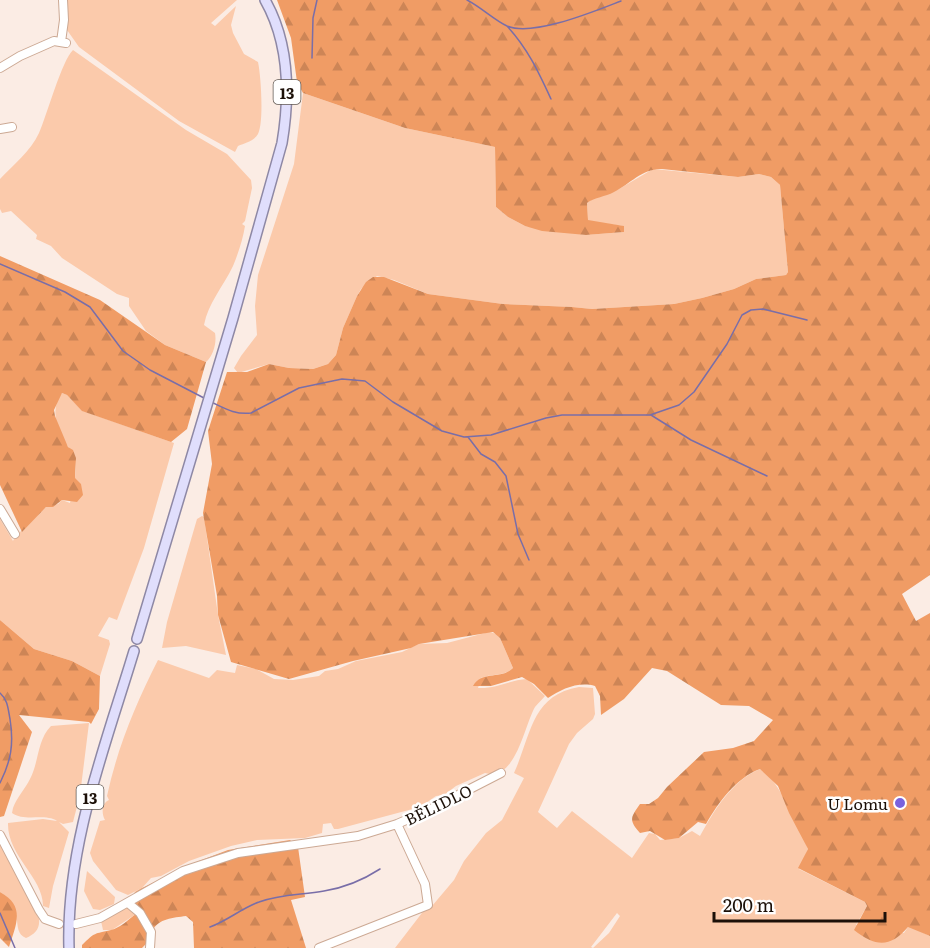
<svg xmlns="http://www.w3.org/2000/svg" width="930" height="948" font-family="Literata,serif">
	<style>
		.green { fill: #fbcaab; fill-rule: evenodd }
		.forest { fill: url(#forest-firs) }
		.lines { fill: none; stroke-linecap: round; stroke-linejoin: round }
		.stream { stroke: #796ea8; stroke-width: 1.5 }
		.minor-casing { stroke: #cca994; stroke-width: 10 }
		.major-casing { stroke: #8e88a5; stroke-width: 12 }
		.minor { stroke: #fff; stroke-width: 8 }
		.major { stroke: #e0defc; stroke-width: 9 }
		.poi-dot { fill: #7a62dd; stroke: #fff; stroke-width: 2 }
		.labels { text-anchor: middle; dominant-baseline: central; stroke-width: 5; stroke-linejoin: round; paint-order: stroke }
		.shield { fill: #fff; stroke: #605852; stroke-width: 1.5 }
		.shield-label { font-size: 15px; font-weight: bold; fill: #1c1008 }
		.poi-label { font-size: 16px; fill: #1c1008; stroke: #fff; text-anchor: end }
		.street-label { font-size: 16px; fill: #1c1008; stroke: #fff }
	</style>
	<defs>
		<pattern id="forest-firs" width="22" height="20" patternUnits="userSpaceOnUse" patternTransform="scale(1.5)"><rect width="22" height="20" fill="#f09c65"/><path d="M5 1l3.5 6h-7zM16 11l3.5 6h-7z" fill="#cd8556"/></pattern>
	</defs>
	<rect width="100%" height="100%" fill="#fbece4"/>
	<!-- green -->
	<path class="green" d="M67,0H237L211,23L215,26L236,6L231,25L233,33L244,54L258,62C261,76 264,122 258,134C254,141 245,143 238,146L235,152L179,121L79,47L67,30Z
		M73,50L186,130L227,154L251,180L252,188L245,221L242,224L245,226C243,239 238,254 233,266C223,287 208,303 204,325L215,333C217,343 213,356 206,362L165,345L146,331L129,306V298L117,294L62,258L51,246L36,239L37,235L11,211L2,213L0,209V179C13,165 31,151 39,133C47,115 62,60 73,50Z
		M303,93L405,128L495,147L496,207L508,217L525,226L586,235L624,232L623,226L588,221L587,203L594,198L619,189L653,169L738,177L759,174L771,177L780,185L788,272L786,275L756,279L734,289L702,298L674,304L592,309L572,307L503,304L428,294L394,280L377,276L361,289L357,296L343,328L336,355L328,364L313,369L289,368L269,364L238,373L234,368L241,356L257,335L255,306L258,275L294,164Z
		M62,393L67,395L83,411L174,443L144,548L117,620L109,617L98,636L109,640L110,644L100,676L72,661L34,649L0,620V519L13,541C15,536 43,508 48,506C51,505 55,505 58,504L62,500L70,503C73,488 78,471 75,456C73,450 70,450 67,445C56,431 50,408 62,393Z
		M202,516L204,517L218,615L226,655L186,646L162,648L167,622L197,519Z
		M489,632L497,634L500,638L513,668C504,677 492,673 481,678L478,688C496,689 510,680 527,679L545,696C542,700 538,703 535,707C524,726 516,782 485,773L456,786L444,795L436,796L420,807L338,829H334L331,823L323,824L322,833L305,838L257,840L231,846L189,861L161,876L151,878L142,888L128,895L116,890L93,861L90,853L100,821L105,820C101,813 102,803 109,800L107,796C117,749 136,703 158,660L209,678L217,670L235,673L237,665L256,669L274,679L293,680L319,676L325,671L338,669L356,661L402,652L419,644L447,643Z
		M579,687L593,688L595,714L593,719L577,733L569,744L538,812L557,828L572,811L632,858L649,833L655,834L660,840L679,838L692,831L700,836C714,811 731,781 760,769C777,776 800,830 808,849L799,869L865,902L867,906L856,925L904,933L908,927H911L930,936V948H395L425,909L432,906L454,880L464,861L486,833L502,820L524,778L514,773C531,736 531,695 579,687ZM617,913L620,916L609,933L593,948L591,947Z
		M89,723L80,795L73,822L63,824L59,822L69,832L53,886L49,908L43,906C43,877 7,856 8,823L43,819L57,821C45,813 24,822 12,813L13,808C17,797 25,789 30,779C39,762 37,740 51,726Z
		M0,843L39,919C40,929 35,934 26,938C9,931 27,907 0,892Z
		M87,871L115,897L114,904L100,910L93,909L84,891Z
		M127,907L136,914L112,930H103L101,921Z"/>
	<!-- forest -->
	<path class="forest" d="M277,0H930V575L902,594L916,621L930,613V936L908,927C890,948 876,947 854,930L867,906L865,902L798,868L808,849L789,813L778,786L760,769C736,778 718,803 706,824L698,822L679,838L665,840L650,831L640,833C628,820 631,817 640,804H649L658,798L667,787L704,752L733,748L754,741L773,720L749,706L721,705L667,671L652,668L624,699L601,715L600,696L595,686C579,681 561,689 548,698L534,684L522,677L491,686H473C482,670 501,680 513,668L500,638L493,632L419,644L411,648L353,661L289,679L231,662L218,615L217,596L203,513L212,464L208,431L227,372H247L269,364L289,368L313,369L328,364L336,355L343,328L357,296L366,282L373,277H384L428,294L503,304L572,307L592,309L674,304L702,298L734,289L756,279L786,275L788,272L780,185L771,177L759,174L738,177L662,169C643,168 630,184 614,192C605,197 595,197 587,203L588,220L624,226V232L586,235L542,231L525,226L508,217L496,207L495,147L405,128L303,93L297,82L291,38Z
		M0,256L100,300L165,345L206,362L187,429L171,442L82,411L67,395L62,393L54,410L55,416L68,447L73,450L76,458L75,478L81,484L83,495L77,502L62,500L53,507H46L22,532L0,485Z
		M0,620L34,649L72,661L100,676L99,709L91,724L89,722L19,715L32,732L4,816L0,817Z
		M290,840L298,847L305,897L291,900L306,948H194L193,922L186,916C173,918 159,918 152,931C149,938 148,943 142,948H82V945C95,932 94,934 111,930C120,928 129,919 136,914L127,907L135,892L142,888L191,864L228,850Z
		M0,892C26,906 16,925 9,947L0,938Z"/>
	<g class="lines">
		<!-- stream -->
		<path class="stream" d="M467,0C481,7 494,20 507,26C533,37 595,11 621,1
			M507,26C528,49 538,71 551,99
			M312,58L313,18L317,0
			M0,264L65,292L90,307L123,351L150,370L204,398
			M211,402C224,408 235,415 251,413L299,388L342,379L365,381L393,402L442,431L464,437L491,435L546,418L562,415H650L679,405L694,392L727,344L742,315L751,310L763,309L807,320
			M651,415L691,440L767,476
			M468,437L481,454L495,462L506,476L518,534L529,560
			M0,693C8,700 8,709 10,719C14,744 11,761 0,783
			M0,913L15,948
			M210,927C227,921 242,908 259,902C280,894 302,895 324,891C343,888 363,880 380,869"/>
		<!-- minor casing -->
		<g class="minor-casing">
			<path id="minor" d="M61,42L64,20L63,0
				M0,68L20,56L54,41L66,43
				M0,129L12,127
				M0,509L15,534
				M0,835L39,910L45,919L59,924
				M128,903L140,913L151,932L150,948
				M76,924L100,918L183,871L238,853L358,836L397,824L429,810L501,773
				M319,948L428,905L425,884L397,824"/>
		</g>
		<!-- major casing -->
		<g class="major-casing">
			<path id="major" d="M137,639L233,318L282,143C290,95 290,44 265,0
				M69,948C66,846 105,747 134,651"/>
		</g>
		<!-- minor -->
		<use href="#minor" class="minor"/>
		<!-- major -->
		<use href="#major" class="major"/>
	</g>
	<!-- markers -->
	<circle class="poi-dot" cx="900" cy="803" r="6"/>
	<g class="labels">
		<!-- shield labels -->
		<g class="shield">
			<rect x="273.5" y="80" width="27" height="24" rx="4.5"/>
			<rect x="76.5" y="785" width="27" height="24" rx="4.5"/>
		</g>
		<g class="shield-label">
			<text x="287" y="92">13</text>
			<text x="90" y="797">13</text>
		</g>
		<!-- poi labels -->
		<g class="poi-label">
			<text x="888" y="803">U Lomu</text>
		</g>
		<!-- street labels -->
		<g class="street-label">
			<text transform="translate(438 804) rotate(-26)">BĚLIDLO</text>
		</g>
	</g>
	<!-- scale -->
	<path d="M714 912v9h171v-9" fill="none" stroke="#1c1008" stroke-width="3"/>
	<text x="723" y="912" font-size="18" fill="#1c1008" stroke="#ffffff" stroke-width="4.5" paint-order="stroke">200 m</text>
</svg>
